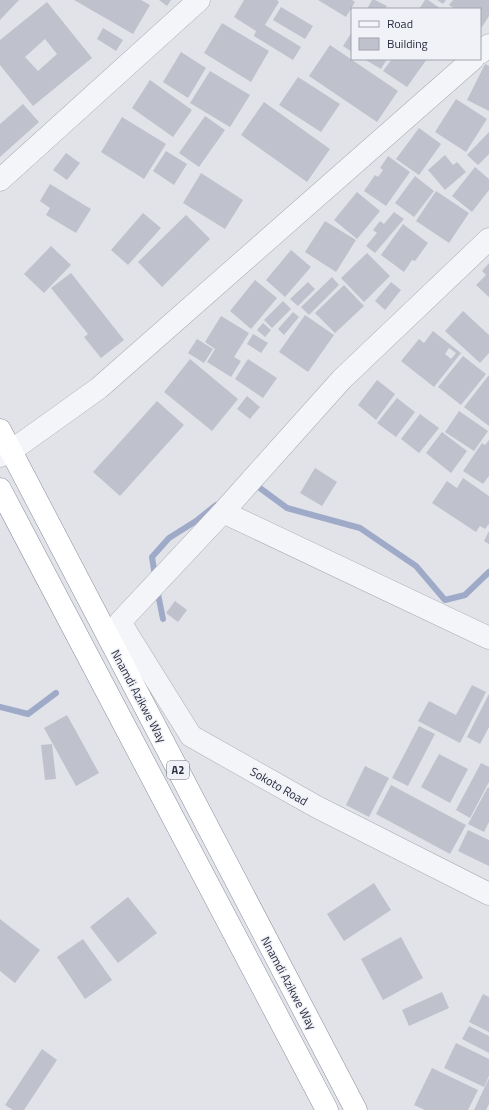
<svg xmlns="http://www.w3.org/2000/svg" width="489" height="1110" font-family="'Titillium Web',sans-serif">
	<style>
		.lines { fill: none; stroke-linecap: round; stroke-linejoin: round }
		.stream { stroke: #9eaac8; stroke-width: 6 }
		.building { fill: #bfc1cc; fill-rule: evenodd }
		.minor-casing { stroke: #aaadb6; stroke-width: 23 }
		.highway-casing { stroke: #898e9f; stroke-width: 23 }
		.minor { stroke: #f4f5f8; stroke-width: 22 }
		.highway { stroke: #fff; stroke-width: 22 }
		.labels { text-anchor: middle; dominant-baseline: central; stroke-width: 3; stroke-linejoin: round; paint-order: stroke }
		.shield { fill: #f1f2f7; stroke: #666977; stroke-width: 1 }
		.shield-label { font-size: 11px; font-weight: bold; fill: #2a2e40 }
		.street-label { font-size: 12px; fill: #2a2e40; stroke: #f1f2f7 }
	</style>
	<rect width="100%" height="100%" fill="#e1e3e9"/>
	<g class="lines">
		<!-- stream -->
		<path class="stream" d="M253,483L287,508L360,528L416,566L445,600L465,595L489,572
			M155,576L152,557L169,538L196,521L216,505
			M157,589L163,619
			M0,707L28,714L56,693"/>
	</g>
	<!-- building -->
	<path class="building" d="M0,0H19L0,20Z
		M74,0H141L150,5L133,34Z
		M159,0H171L167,6Z
		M244,0H277L279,2L265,25L301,47L293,60L254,36L256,31L234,17Z
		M318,0H352L355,2L346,17Z
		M372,0H375L387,6L385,9H367Z
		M425,0H428L441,9H419Z
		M437,0H446L443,4Z
		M453,0H489V16L482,27L480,25V9H455L449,5Z
		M47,2L92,58L33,106L0,65V40ZM45,39L57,54L38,71L25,57Z
		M281,7L313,26L305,39L273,20Z
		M222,23L269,51L251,82L204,53Z
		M103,28L123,40L116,51L97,39Z
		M352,32V52L343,46Z
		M330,45L398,91L377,122L309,76Z
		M181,52L206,68L188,98L163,82Z
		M364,59H387L381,69Z
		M392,59H427L407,87L383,71Z
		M485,64L489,66V111L467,100Z
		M210,71L250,95L230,127L190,103Z
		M298,77L340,104L321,132L279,105Z
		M150,80L192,110L173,137L132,108Z
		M456,99L487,119L466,152L435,132Z
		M264,102L330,149L307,182L241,135Z
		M23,104L39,122L0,157V124Z
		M205,116L225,130L199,167L179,153Z
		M122,117L166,144L144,179L101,152Z
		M419,128L441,144L419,175L396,159Z
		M489,132V154L478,165L467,155Z
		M166,151L187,164L174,185L153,171Z
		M66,153L80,163L67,180L53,170Z
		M445,155L453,165L457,162L466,172L445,190L428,170Z
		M388,156L410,172L386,206L364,191L375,175L378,177L383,170L380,168Z
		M475,167L489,179V190L472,212L452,196Z
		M201,173L243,200L225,229L183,203Z
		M415,176L434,191L414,217L395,203Z
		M50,184L91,209L76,233L46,215L50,208L40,201Z
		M436,191L469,213L449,243L416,221Z
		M357,192L380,211L357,239L334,220Z
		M394,212L404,219L375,253L366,246L377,233L373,230L380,221L384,224Z
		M143,213L161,228L128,265L111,250Z
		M186,215L210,239L162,287L138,262Z
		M325,221L356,240L336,272L305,252Z
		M403,224L428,243L415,261L412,260L404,272L381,255Z
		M51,246L71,265L44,293L24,274Z
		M291,250L311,267L285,297L266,280Z
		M367,253L390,276L364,302L341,278Z
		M489,263V297L476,285L486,275L482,271Z
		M71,273L124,340L101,358L84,337L88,334L51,288Z
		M332,277L339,285L309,315L301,307Z
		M255,280L277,298L251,329L230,311Z
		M308,282L315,289L298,306L290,299Z
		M391,282L401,290L385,310L375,301Z
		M344,285L364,306L335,333L315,313Z
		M283,301L291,309L272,328L264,320Z
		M463,311L489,335V353L480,363L445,331Z
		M293,312L299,317L284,335L278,329Z
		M305,315L334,335L308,372L279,352Z
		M221,316L249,333L234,357L241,361L231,377L207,362L215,349L205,342Z
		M263,323L271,330L265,337L257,330Z
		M433,331L461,353L434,387L401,361L419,339L424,343ZM449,348L456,353L451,359L445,354Z
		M253,334L268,343L261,353L247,344Z
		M197,339L213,349L204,363L188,353Z
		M463,356L486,374L461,405L438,387Z
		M190,359L238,399L212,431L164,392Z
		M248,359L277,378L263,398L235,379Z
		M489,375V426L464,407Z
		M377,380L395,394L376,420L358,405Z
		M247,396L260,407L250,419L237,409Z
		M397,398L415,412L396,437L377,423Z
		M157,401L184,425L120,496L93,472Z
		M459,411L488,431L474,451L445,432Z
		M420,414L439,428L419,453L401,439Z
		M442,432L467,451L451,473L426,453Z
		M489,440V476L483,484L463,471L482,443L485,445Z
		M315,468L337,482L322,506L300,493Z
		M463,478L489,496V524L485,529L480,526L476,532L432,503L447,481L457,488Z
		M489,531V544L484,541Z
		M175,601L187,610L178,622L166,613Z
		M472,685L486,692L460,743L418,721L429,701L456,715Z
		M489,694V727L480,744L467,737Z
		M67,715L99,773L76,786L44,728Z
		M419,726L435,734L408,786L392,778Z
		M52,744L56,779L45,780L41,745Z
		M439,754L468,769L450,803L421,787Z
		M481,763L489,767V782L470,818L456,810Z
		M365,766L389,778L369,817L346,805Z
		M391,785L466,825L450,854L376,814Z
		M488,787L489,788V822L484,832L468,824Z
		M468,830L489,840V866L458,851Z
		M374,883L391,910L344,941L327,914Z
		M128,897L157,933L118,963L90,927Z
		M0,919L40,950L15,983L0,971Z
		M401,937L423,978L383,1000L361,959Z
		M83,939L112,980L85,999L57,957Z
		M442,992L449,1008L409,1026L402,1010Z
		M483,994L489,997V1032L469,1022Z
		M469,1026L489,1036V1053L462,1039Z
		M456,1043L489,1059V1076L484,1087L444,1068Z
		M42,1049L57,1060L24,1110H13L5,1105Z
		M432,1068L478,1090L468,1110H425L414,1105Z
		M489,1078V1104L486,1110H474Z"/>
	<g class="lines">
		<!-- minor casing -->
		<g class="minor-casing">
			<path id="minor" d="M480,53L489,45
				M0,180L199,0
				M489,239L342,379L223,512L120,622L191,736L317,807L489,894
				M0,456L11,451L99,388L473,59
				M223,512L489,638"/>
		</g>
		<!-- highway casing -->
		<g class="highway-casing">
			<path id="highway" d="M0,430L356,1110
				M0,489L327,1110"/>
		</g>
		<!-- minor -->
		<use href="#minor" class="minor"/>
		<!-- highway -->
		<use href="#highway" class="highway"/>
	</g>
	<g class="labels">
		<!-- shield labels -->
		<rect class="shield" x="167" y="761" width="22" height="18" rx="3"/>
		<g class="shield-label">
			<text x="178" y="770">A2</text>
		</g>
		<!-- street labels -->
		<g class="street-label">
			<text transform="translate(139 696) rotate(62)">Nnamdi Azikwe Way</text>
			<text transform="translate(279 786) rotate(30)">Sokoto Road</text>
			<text transform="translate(289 983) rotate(62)">Nnamdi Azikwe Way</text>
		</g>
	</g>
	<!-- legend -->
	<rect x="351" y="8" width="130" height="52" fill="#f1f2f7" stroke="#a1a4ae"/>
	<rect x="359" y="21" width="20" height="6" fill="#f4f5f8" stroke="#a1a4ae"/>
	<text x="387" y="28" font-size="12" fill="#2a2e40">Road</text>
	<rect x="359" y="38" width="20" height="12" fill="#bfc1cc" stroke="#a1a4ae"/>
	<text x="387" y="48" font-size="12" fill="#2a2e40">Building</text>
</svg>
